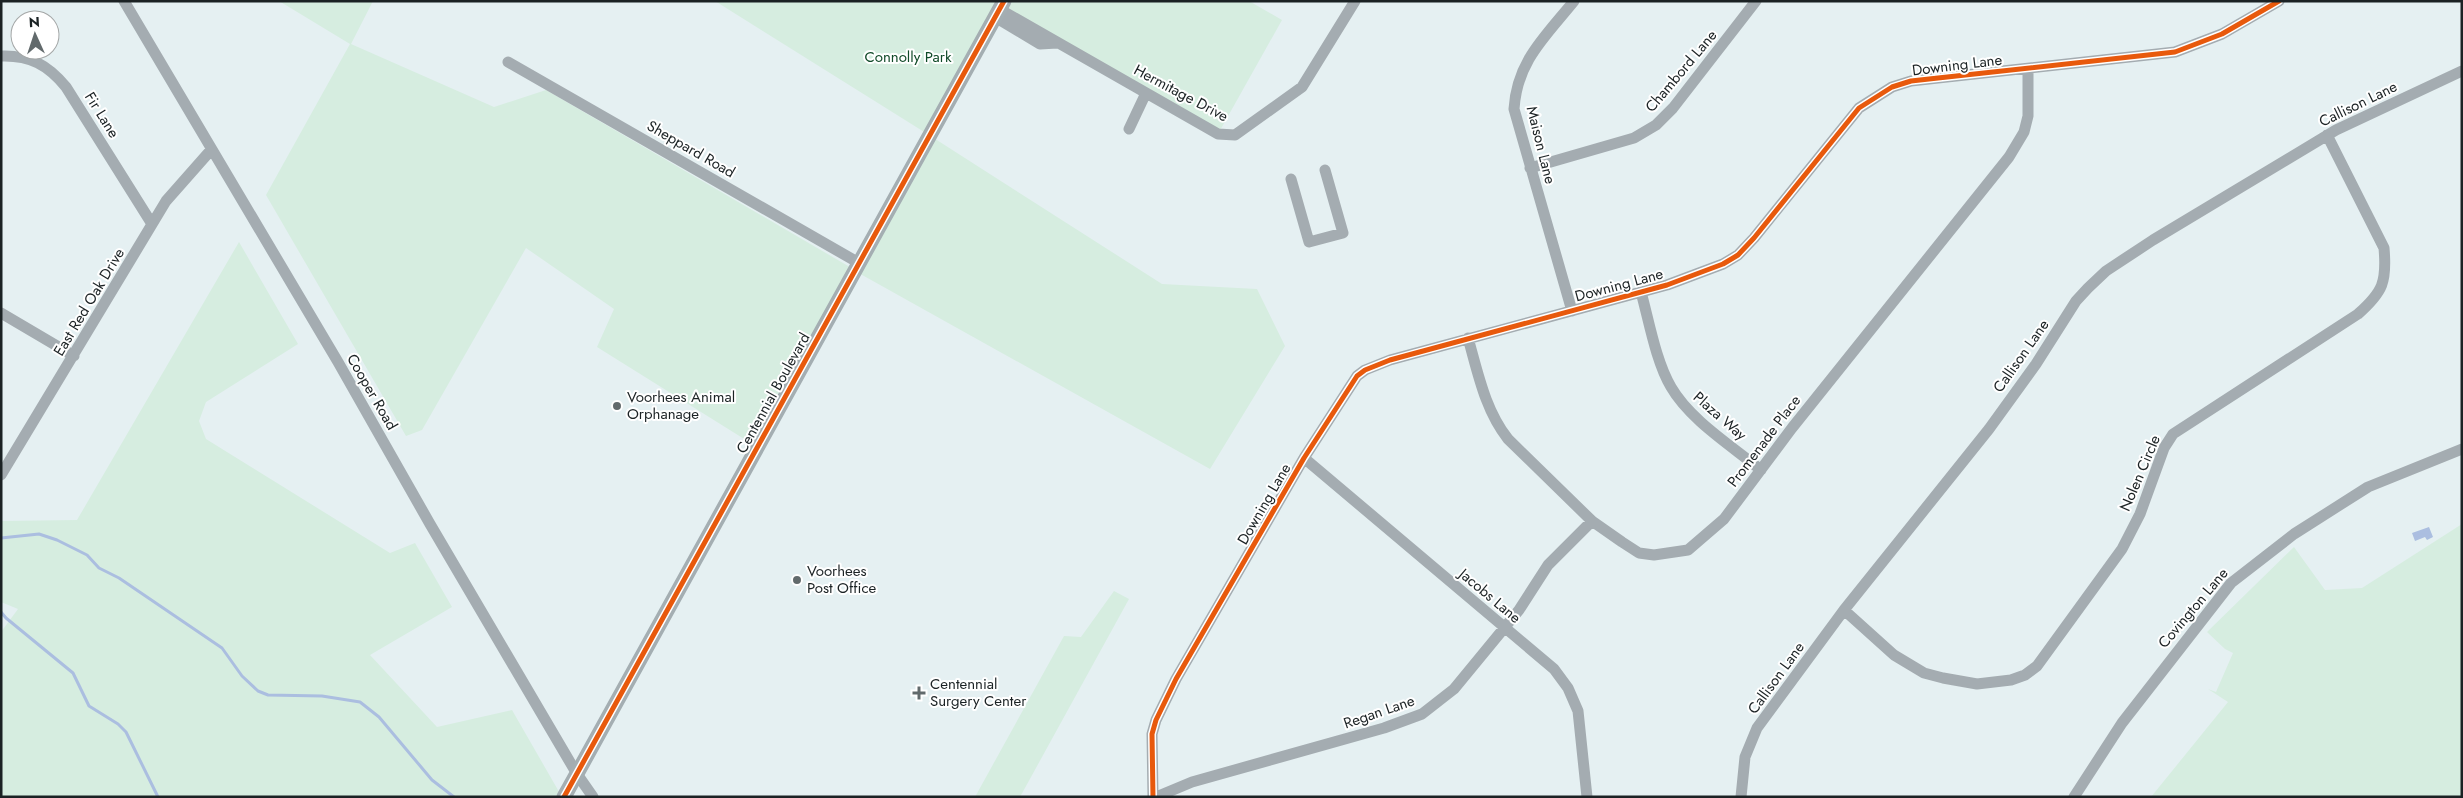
<svg xmlns="http://www.w3.org/2000/svg" width="2463" height="798" font-family="Jost,sans-serif">
	<style>
		.green { fill: #d6ede0 }
		.water { fill: #abbee0 }
		.lines { fill: none; stroke-linecap: round; stroke-linejoin: round }
		.stream { stroke: #abbee0; stroke-width: 3 }
		.minor { stroke: #a4acb1; stroke-width: 11 }
		.major { stroke: #a4aeb2; stroke-width: 15 }
		.cycleway-casing { stroke: #fff; stroke-width: 8 }
		.cycleway { stroke: #e8590c; stroke-width: 5 }
		.poi-dot { fill: #626a6c; stroke: #fff; stroke-width: 2 }
		.labels { text-anchor: middle; dominant-baseline: central; stroke-width: 4; stroke-linejoin: round; paint-order: stroke }
		.park-label { font-size: 15px; fill: #104a28; stroke: #fff }
		.street-label { font-size: 15px; fill: #1b2224; stroke: #fff }
		.poi-label { font-size: 15px; fill: #1b2224; stroke: #fff; text-anchor: start }
	</style>
	<rect width="100%" height="100%" fill="#e5f0f2"/>
	<!-- green -->
	<path class="green" d="M279,1H373L351,44L494,107L546,90L855,270L929,135L715,1H1249L1282,20L1218,134L999,9L929,135L1162,284L1257,289L1285,346L1210,469L855,271L757,447L597,347L614,309L526,248L422,430L406,436L266,195L350,44Z
		M239,242L298,344L206,402L199,421L206,439L390,553L415,543L452,607L370,655L437,727L512,710L562,797H1V632L18,609L1,602V521L77,520Z
		M2462,524V797H2151L2228,702L2208,689L2216,692L2233,653L2225,649L2207,632L2294,547L2325,590L2362,588Z
		M1114,591L1129,599L1020,797H975L1064,636L1081,637Z"/>
	<!-- water -->
	<path class="water" d="M2429,527L2433,537L2427,540L2425,537L2415,541L2412,533Z"/>
	<g class="lines">
		<!-- stream -->
		<path class="stream" d="M1,538L39,534L57,540L87,555L99,568L119,578L222,648L242,676L258,691L268,695L322,696L360,702L379,717L432,780L454,797
			M1,612L6,618L73,673L89,706L118,724L126,732L158,797"/>
		<!-- minor -->
		<path class="minor" d="M124,1L338,362L430,524L577,774L593,797
			M999,9L1218,134L1235,135L1302,87L1355,1
			M995,17L1040,44L1057,43
			M1,56C30,55 48,65 66,87L152,224
			M508,62L859,263
			M1129,129L1146,93
			M1530,168L1634,138L1656,125L1673,108L1756,1
			M1291,179L1309,242L1343,233L1325,170
			M1641,292C1649,321 1656,362 1671,387C1690,420 1732,446 1761,470
			M1572,311L1514,109C1517,61 1545,37 1574,1
			M1,313L74,356
			M1468,338C1478,373 1485,410 1508,439L1592,521L1622,542L1639,553L1654,555L1688,550L1724,519L1792,428L2009,157L2024,132L2028,116V69
			M1304,458L1554,669L1568,688L1578,711L1587,797
			M1,475L166,201L211,150
			M1844,610L1894,655L1924,673L1943,678L1977,684L2011,680L2025,675L2037,666L2122,549L2140,514L2164,448L2173,434L2358,314C2383,292 2387,282 2384,248L2327,135
			M1153,797L1152,734L1156,720L1176,679L1304,458L1357,376L1365,370L1390,360L1667,285L1723,264L1738,255L1754,238L1859,108L1892,87L1911,81L1938,78L2175,52L2222,34L2279,1
			M1156,797L1192,782L1384,728L1422,714L1454,689L1519,610L1548,565L1592,521
			M1741,797L1745,757L1757,728L1844,610L1989,429L2036,364L2076,301L2088,288L2106,271L2153,240L2336,130L2462,71
			M2074,797L2122,723L2231,583L2294,534L2368,487L2462,449"/>
		<!-- major -->
		<path class="major" d="M564,797L1004,1"/>
		<!-- cycleway casing -->
		<g class="cycleway-casing">
			<path id="cycleway" d="M564,797L1004,1
				M1153,797L1152,734L1156,720L1176,679L1304,458L1357,376L1365,370L1390,360L1667,285L1723,264L1738,255L1754,238L1859,108L1892,87L1911,81L1938,78L2175,52L2222,34L2279,1"/>
		</g>
		<!-- cycleway -->
		<use href="#cycleway" class="cycleway"/>
	</g>
	<!-- markers -->
	<g class="poi-dot">
		<circle cx="617" cy="406" r="5"/>
		<circle cx="797" cy="580" r="5"/>
		<path d="M916.5 685.5h5v5h5v5h-5v5h-5v-5h-5v-5h5z"/>
	</g>
	<g class="labels">
		<!-- park labels -->
		<g class="park-label">
			<text x="908" y="57">Connolly Park</text>
		</g>
		<!-- street labels -->
		<g class="street-label">
			<text transform="translate(1957 65) rotate(-7)">Downing Lane</text>
			<text transform="translate(1681 71) rotate(-50)">Chambord Lane</text>
			<text transform="translate(1181 93) rotate(28)">Hermitage Drive</text>
			<text transform="translate(2358 104) rotate(-26)">Callison Lane</text>
			<text transform="translate(102 115) rotate(58)">Fir Lane</text>
			<text transform="translate(1541 145) rotate(76)">Maison Lane</text>
			<text transform="translate(691 149) rotate(30)">Sheppard Road</text>
			<text transform="translate(1619 285) rotate(-15)">Downing Lane</text>
			<text transform="translate(89 302) rotate(-59)">East Red Oak Drive</text>
			<text transform="translate(2021 356) rotate(-55)">Callison Lane</text>
			<text transform="translate(372 392) rotate(60)">Cooper Road</text>
			<text transform="translate(773 393) rotate(-61)">Centennial Boulevard</text>
			<text transform="translate(1720 416) rotate(41)">Plaza Way</text>
			<text transform="translate(1764 441) rotate(-53)">Promenade Place</text>
			<text transform="translate(2140 473) rotate(-67)">Nolen Circle</text>
			<text transform="translate(1264 504) rotate(-60)">Downing Lane</text>
			<text transform="translate(1490 596) rotate(40)">Jacobs Lane</text>
			<text transform="translate(2193 608) rotate(-50)">Covington Lane</text>
			<text transform="translate(1776 678) rotate(-54)">Callison Lane</text>
			<text transform="translate(1379 712) rotate(-19)">Regan Lane</text>
		</g>
		<!-- poi labels -->
		<g class="poi-label">
			<text x="627" y="397">Voorhees Animal<tspan x="627" dy="17">Orphanage</tspan></text>
			<text x="807" y="571">Voorhees<tspan x="807" dy="17">Post Office</tspan></text>
			<text x="930" y="684">Centennial<tspan x="930" dy="17">Surgery Center</tspan></text>
		</g>
	</g>
	<!-- border -->
	<rect width="2463" height="798" fill="none" stroke="#1b2224" stroke-width="5"/>
	<!-- north arrow -->
	<g transform="translate(35 35) rotate(357)"><circle r="24" fill="#ffffff" stroke="#a4a7a7"/>
	<path d="M0-4L9 19L0 12L-9 19Z" fill="#626a6c"/>
	<text y="-8" font-size="14" font-weight="bold" text-anchor="middle" fill="#1b2224">N</text>
	</g>
</svg>
